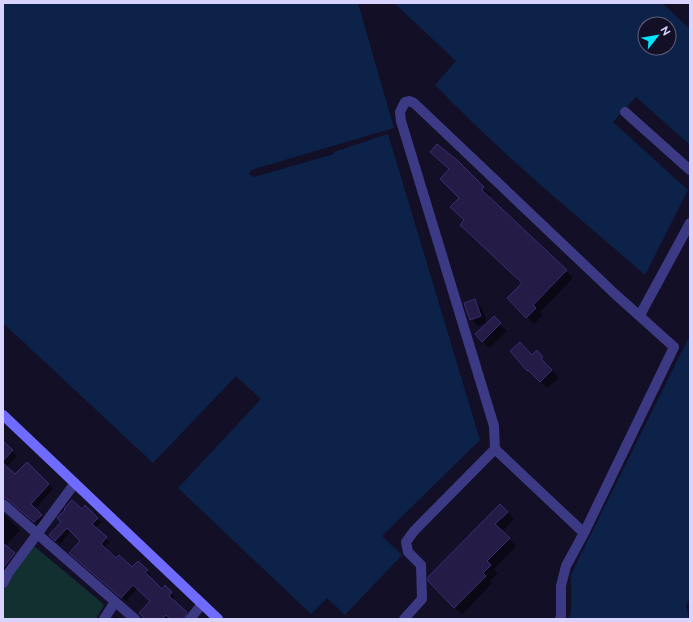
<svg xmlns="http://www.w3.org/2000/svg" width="693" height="622" font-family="Raleway,sans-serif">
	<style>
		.green { fill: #12302f }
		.water { fill: #0c2248; fill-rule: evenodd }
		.shadow { fill: #0007 }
		.building { fill: #241b47; stroke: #3b2d73 }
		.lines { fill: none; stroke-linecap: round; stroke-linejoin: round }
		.street { stroke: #3d3a85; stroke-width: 10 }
		.secondary { stroke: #6f6bff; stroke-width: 10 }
	</style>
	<rect width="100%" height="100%" fill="#130f26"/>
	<!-- green -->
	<path class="green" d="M34,546L101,602L104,605L96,619H3V591L30,547Z"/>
	<!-- water -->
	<path class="water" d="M3,3H358L394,128L251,170L249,174L254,177L334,154V152L388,134L480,440L382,536L402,555L345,615L327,598L311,614L178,488L261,399L236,376L153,463L3,323Z
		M394,3H662L690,29V145L636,97L613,122L688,190L645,275C574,213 500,153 435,85L456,61ZM645,24H669V48H645Z
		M690,335V599L686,606L689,619H568L571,613V574Z"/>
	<!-- shadow -->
	<path class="shadow" d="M456,161L491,195L488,197L573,278L540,312L543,315L534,324L508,298L523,283L465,220L461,198Z
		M475,301L482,308L487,323L478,326L471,319Z
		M493,317L507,331L489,348L476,334Z
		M511,351L532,356L537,352L549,365L548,366L559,378L547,388L528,370Z
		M3,442L17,456L6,468L15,476L27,463L53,489L35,509L46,520L39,526L13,503L6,502L3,504Z
		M500,505L514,519L502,532L516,546L494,569L498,573L490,581L492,583L462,615L429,581Z
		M85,507L101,522L95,529L110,542L104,548L116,560L132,568L138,562L151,575L149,577L162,590L165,587L175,596L172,600L191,617L189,619H146L151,601L137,588L126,601L75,557L82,541L71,531L60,544L54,539Z
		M3,514L20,530L5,546L19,559L3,578Z
		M115,616L119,619H113Z"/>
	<!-- building -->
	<path class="building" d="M437,144L457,160L484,187L482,190L567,270L533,305L536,308L526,318L507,298L522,283L460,225L464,220L450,207L459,198L440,179L449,169L430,152Z
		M475,299L481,316L470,320L464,303Z
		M494,316L501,323L482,342L475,334Z
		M520,342L532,355L537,350L543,357L541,358L552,370L540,382L528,370L527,371L510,351Z
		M3,441L13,450L3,461Z
		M27,462L49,484L31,504L42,515L34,522L3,496V463L15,474Z
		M72,500L82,509L85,505L98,518L92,524L107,537L101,544L116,558L119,555L132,567L138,561L148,570L145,572L162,589L165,585L172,592L169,596L187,612L184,619H170L166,615L162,619H145L139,613L150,601L133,585L121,598L69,553L80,541L67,528L55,541L49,535L61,522L57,518L65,510L64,509Z
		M500,504L508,512L495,524L510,538L487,561L491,565L483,573L486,576L454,608L428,581V577Z
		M3,543L15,553L3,568Z"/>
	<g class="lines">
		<!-- street -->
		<path class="street" d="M625,112L690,170
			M640,315L690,223
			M3,504L135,619
			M3,583L9,572L75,483
			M104,619L115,602
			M190,619L202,604
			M404,619L422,599L421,565L408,552L406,542L414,531L495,449
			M560,619L561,616V586L566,566L584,533L674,347L615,294L414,103L409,101L405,102L400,112L401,121L494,426L495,449L584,533"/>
		<!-- secondary -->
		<path class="secondary" d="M3,415L218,619"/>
	</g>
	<!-- border -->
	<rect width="693" height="622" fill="none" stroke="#d9d4ff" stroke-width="8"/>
	<!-- north arrow -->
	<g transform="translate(657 36) rotate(59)"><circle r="19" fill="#130f26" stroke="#625e7d"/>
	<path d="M0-3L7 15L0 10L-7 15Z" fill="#00e5ff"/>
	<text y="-6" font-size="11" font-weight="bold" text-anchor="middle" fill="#d9d4ff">N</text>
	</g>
</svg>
